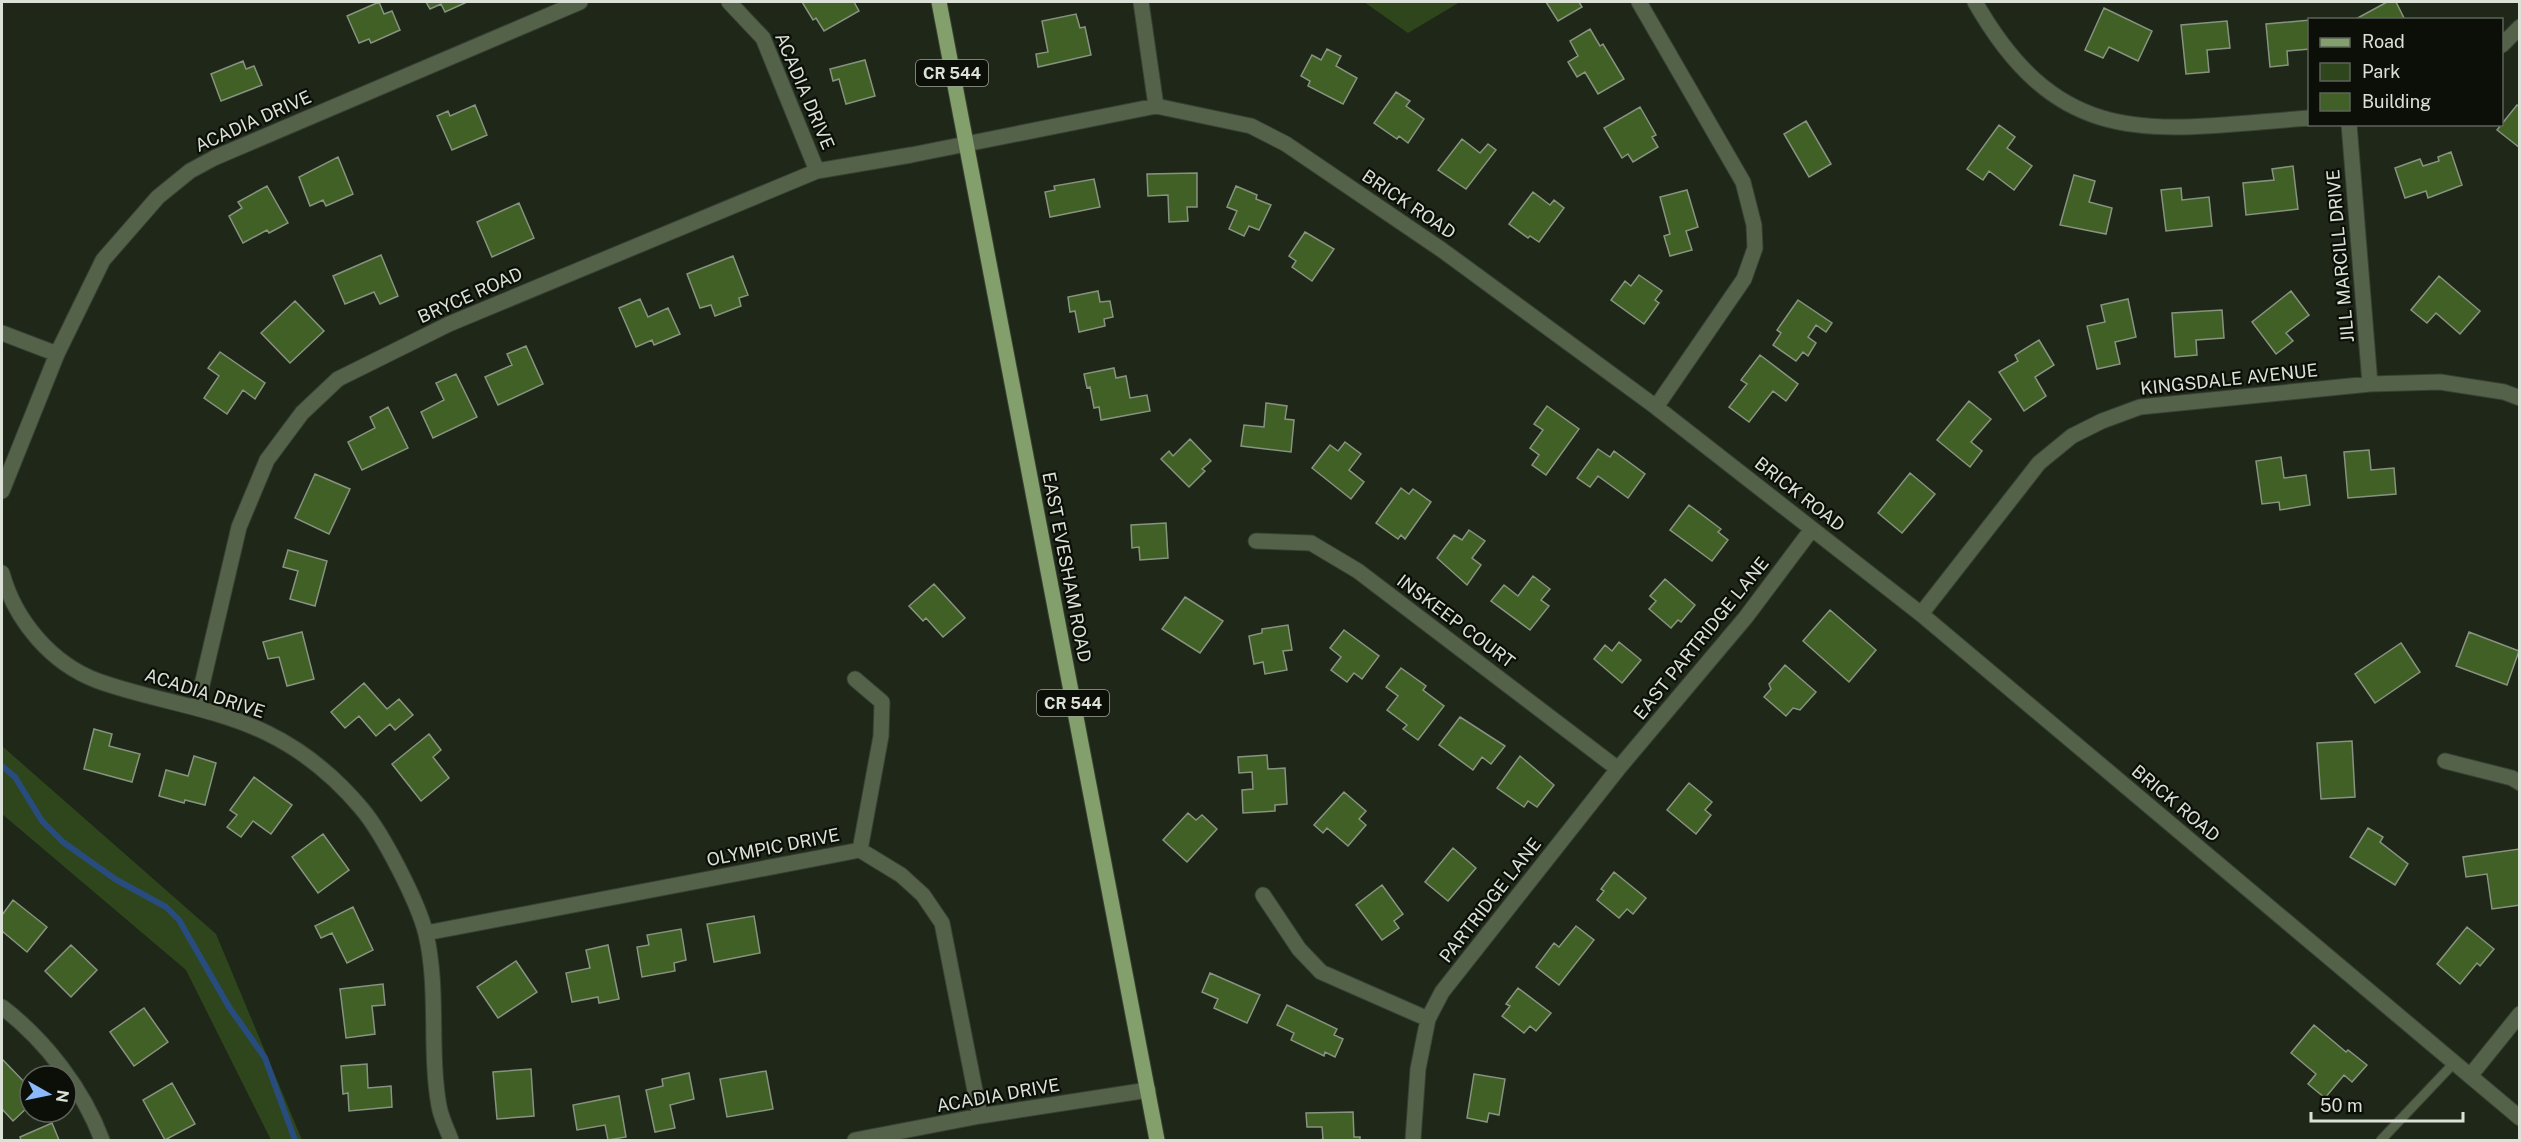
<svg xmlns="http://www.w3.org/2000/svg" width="2521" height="1142" font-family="'Public Sans',sans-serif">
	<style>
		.green { fill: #2f461d }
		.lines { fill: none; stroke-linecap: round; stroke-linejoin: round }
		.stream { stroke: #294c7e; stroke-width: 6 }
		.building { fill: #416025; stroke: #879380; stroke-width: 1.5 }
		.lane-casing { stroke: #384133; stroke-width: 11 }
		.street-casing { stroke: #384133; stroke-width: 17 }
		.primary-casing { stroke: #384133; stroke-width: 17 }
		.lane { stroke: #546249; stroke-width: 9 }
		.street { stroke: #546249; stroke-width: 15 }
		.primary { stroke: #829f6c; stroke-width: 15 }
		.labels { text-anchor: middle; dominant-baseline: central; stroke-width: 4.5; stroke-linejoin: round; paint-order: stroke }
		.shield { fill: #0b0f08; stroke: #9da299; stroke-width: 1.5 }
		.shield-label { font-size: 16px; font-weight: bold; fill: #dbe1d7 }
		.street-label { font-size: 18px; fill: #dbe1d7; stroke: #0b0f08 }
	</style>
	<rect width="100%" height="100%" fill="#1e2718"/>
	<!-- green -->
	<path class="green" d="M1364,2H1460L1408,33Z
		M2,746L216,934L302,1140H271L186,970L2,814Z"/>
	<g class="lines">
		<!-- stream -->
		<path class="stream" d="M2,766L15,777L42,821L63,842L115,879L166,907L179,920L229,1007L265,1058L295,1140"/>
	</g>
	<!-- building -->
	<path class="building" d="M379,2L384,14L392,11L400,30L371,43L369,39L359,43L347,16Z
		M426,2H467L445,12L441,4L430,9Z
		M802,2H854L859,11L824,31L816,18L813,20Z
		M1546,2H1579L1582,7L1558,21Z
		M2387,2H2396L2405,20H2354Z
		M2104,8L2152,31L2138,61L2109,47L2103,58L2085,50Z
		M1076,14L1080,28L1085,27L1091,55L1038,67L1036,54L1048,52L1042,21Z
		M2310,20V49L2287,51L2288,65L2270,67L2266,24Z
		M2227,21L2230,48L2207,50L2209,72L2186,74L2181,25Z
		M1590,29L1600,46L1603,44L1624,79L1598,94L1585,72L1577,77L1568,62L1578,56L1570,41Z
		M1327,49L1341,56L1336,66L1357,78L1343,104L1308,86L1310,81L1301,76L1312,55L1321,60Z
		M865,60L875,96L846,104L839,79L833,81L830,69Z
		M243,61L246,69L254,66L262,85L221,101L211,74Z
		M1396,92L1410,101L1406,106L1424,119L1408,143L1399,136L1397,139L1374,123Z
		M475,105L487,135L452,150L437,116L448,111L450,116Z
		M2517,105L2520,107V148L2497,130Z
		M1640,107L1656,135L1652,137L1658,147L1633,162L1628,154L1622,158L1604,128Z
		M1806,121L1831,164L1809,177L1784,134Z
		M1999,125L2015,137L2007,148L2032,166L2014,190L1989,171L1983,180L1967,169Z
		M1462,139L1480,153L1488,144L1496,150L1466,189L1438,170Z
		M2451,152L2462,185L2428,198L2426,191L2405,198L2395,168L2420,159L2423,166L2439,161L2438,157Z
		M338,157L353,194L326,206L323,200L310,206L299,177Z
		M2293,166L2298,209L2246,215L2243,183L2274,180L2272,169Z
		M1197,173V207H1187L1188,221L1169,222L1168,195L1148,196L1147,174Z
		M2074,175L2095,181L2089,202L2112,208L2106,234L2060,225Z
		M1094,179L1100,207L1050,217L1045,192L1055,190L1054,186Z
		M267,186L288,223L269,233L267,230L243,243L229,216L242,208L238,202Z
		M1236,186L1257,195L1256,199L1271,205L1259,230L1249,226L1244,236L1229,229L1237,211L1227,207Z
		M2181,188L2182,200L2209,197L2212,226L2166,231L2161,190Z
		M1687,190L1698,227L1686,231L1692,250L1670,256L1664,236L1670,234L1660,197Z
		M1533,192L1550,205L1554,200L1564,208L1539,242L1530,236L1528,238L1509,224Z
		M519,203L534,238L492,257L477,222Z
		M1305,232L1334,249L1312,281L1292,267L1296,261L1289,256Z
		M381,255L398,296L380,304L374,292L345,304L333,276Z
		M733,256L748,295L739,298L741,306L715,316L711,305L700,308L687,274Z
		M1639,275L1662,291L1655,300L1659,303L1644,324L1611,300L1625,281L1631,286Z
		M2439,276L2480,311L2460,334L2436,313L2427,323L2411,310Z
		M1098,291L1100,302L1110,301L1113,317L1104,319L1105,326L1079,332L1075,311L1070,312L1068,297Z
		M2291,291L2309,315L2286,333L2293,341L2276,354L2252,322Z
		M640,299L648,317L668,308L680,334L654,345L652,340L636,347L619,308Z
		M2128,299L2136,337L2115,342L2120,364L2097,369L2087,326L2105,322L2101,305Z
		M1798,300L1832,323L1826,332L1816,325L1808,337L1816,343L1808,356L1803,352L1796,361L1773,345L1781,333L1777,330Z
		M295,301L324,331L290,363L261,333Z
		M2222,310L2224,338L2196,340L2197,355L2175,357L2172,313Z
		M2039,340L2054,365L2035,377L2046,396L2024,411L1999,372L2018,361L2015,355Z
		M526,346L543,384L498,405L485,377L512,365L507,354Z
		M220,352L265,383L255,399L243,390L227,414L204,398L219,376L208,368Z
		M1760,355L1798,384L1786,401L1773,391L1749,422L1729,407L1747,384L1741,380Z
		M1114,368L1116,378L1126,376L1130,398L1147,395L1150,411L1101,420L1099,407L1094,408L1090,387L1087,388L1084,374Z
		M456,374L477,417L433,438L421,412L444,400L436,383Z
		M1969,401L1991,419L1971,442L1982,451L1970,467L1937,440Z
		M1266,403L1287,406L1285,419L1294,420L1291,452L1241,446L1244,425L1264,427Z
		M1547,406L1579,429L1546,475L1532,465L1539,455L1530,448L1543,430L1534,424Z
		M388,407L408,448L362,470L348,442L375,428L370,417Z
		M1190,439L1211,461L1202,469L1205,471L1189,487L1161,459L1169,451L1173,456Z
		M1345,442L1361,454L1349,470L1364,482L1351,499L1312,468L1330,445L1338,451Z
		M1598,449L1610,457L1614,451L1645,474L1628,498L1598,476L1590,487L1577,478Z
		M2369,450L2371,470L2394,468L2396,494L2348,498L2344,452Z
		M2281,457L2284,478L2306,475L2310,505L2280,510L2279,502L2262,504L2256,461Z
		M1910,473L1935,494L1902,533L1878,513Z
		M315,474L350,489L329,534L295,518Z
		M1401,488L1409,494L1413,489L1431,502L1405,539L1401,535L1398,539L1376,523Z
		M1689,505L1721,529L1718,532L1728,540L1712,561L1670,530Z
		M1166,523L1168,558L1140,560L1139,547L1132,548L1131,525Z
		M1469,530L1485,541L1472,558L1481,565L1467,585L1437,558L1454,535L1462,540Z
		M288,550L327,561L315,606L290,599L298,571L283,567Z
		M1533,576L1550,589L1541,600L1549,606L1530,630L1491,601L1504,585L1518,596Z
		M1665,579L1695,605L1681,622L1678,620L1671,628L1649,609L1656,601L1650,596Z
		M934,584L965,618L943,637L926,618L923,621L909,606Z
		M1185,597L1223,621L1200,653L1162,629Z
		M1830,610L1876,650L1849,682L1803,641Z
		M1288,625L1292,650L1283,651L1287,670L1265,674L1263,662L1254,664L1249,636L1262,633V629Z
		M1344,630L1379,656L1362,679L1354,673L1347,682L1331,670L1341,657L1330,648Z
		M302,632L314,679L287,686L279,657L268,659L263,642Z
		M2469,632L2519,651L2507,685L2456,666Z
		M1619,642L1641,660L1622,683L1594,659L1605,645L1612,651Z
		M2401,643L2420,672L2375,703L2355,674Z
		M1785,665L1816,692L1800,710L1793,708L1786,716L1764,697L1771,689L1769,684Z
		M1401,668L1426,686L1423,690L1444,706L1418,740L1403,729L1407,725L1387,710L1398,696L1386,687Z
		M364,683L387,709L399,699L413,715L395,730L390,724L376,736L359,716L345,728L331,712Z
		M1460,717L1505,746L1491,764L1482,757L1473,770L1439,745Z
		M94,729L112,734L109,746L140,754L132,782L84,769Z
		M429,734L441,750L433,757L449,778L421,801L392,764Z
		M2352,741L2355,797L2321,799L2317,743Z
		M1267,755L1268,769L1285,768L1287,804L1275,805V811L1243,813L1242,790L1253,789L1252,772L1239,773L1238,757Z
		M194,756L216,763L205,805L185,800L184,803L159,796L166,770L188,776Z
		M1520,756L1554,785L1537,807L1528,801L1524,807L1497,788Z
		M254,777L292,805L271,834L253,821L241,837L227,827L237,815L230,810Z
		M1689,783L1712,802L1705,810L1711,815L1696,834L1667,810Z
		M1344,792L1366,811L1359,819L1366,825L1348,846L1327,828L1323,833L1314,825Z
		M1188,813L1196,820L1202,815L1217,829L1187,862L1163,840Z
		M2368,828L2383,837L2380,842L2408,864L2395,885L2350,857Z
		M323,834L349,870L318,893L292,857Z
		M1453,848L1476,868L1448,901L1425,882Z
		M2519,849L2520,905L2492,909L2487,874L2466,877L2463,857Z
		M1614,872L1646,898L1633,914L1627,909L1619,918L1597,900L1604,891L1601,889Z
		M1382,885L1403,914L1394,921L1399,928L1382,940L1356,905Z
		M13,900L47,927L27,952L2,931V915Z
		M353,907L373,950L347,963L332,933L321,938L315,926Z
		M754,916L760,953L714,962L707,924Z
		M1576,926L1594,940L1559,985L1536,967L1554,943L1559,947Z
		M2467,927L2494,949L2480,966L2477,963L2460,984L2437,964Z
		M681,929L686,960L674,963L675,971L642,977L637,947L649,945L647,935Z
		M71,945L97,970L71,997L45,971Z
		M608,945L619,999L599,1003L598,997L572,1002L566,973L590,968L586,950Z
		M516,961L537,992L498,1018L477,987Z
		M1210,973L1260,995L1247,1023L1214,1008L1218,999L1202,992Z
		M383,984L385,1005L372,1006L375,1034L346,1038L340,989Z
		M1518,988L1551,1013L1536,1031L1530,1026L1524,1033L1502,1016L1510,1006L1506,1004Z
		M1287,1005L1337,1029L1334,1035L1343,1039L1335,1057L1325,1052L1324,1056L1291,1040L1294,1033L1277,1025Z
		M144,1008L168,1042L134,1066L110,1032Z
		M2314,1025L2346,1052L2348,1050L2367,1065L2352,1082L2344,1075L2325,1098L2308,1084L2316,1074L2291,1053Z
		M2,1059L30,1088V1105L13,1121L2,1109Z
		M367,1064L368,1088L391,1086L392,1107L349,1111L348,1093L343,1094L341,1066Z
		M531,1069L534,1116L497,1119L493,1072Z
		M766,1071L773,1109L727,1117L720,1079Z
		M689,1073L694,1099L670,1105L675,1128L655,1132L646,1090L663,1086L662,1079Z
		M1474,1074L1505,1079L1499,1115L1489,1113L1487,1122L1467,1118Z
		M172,1083L195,1124L165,1140L143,1100Z
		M619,1096L626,1137L608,1140L605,1125L577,1130L573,1105Z
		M1353,1112L1354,1137H1360V1140H1320L1323,1139L1322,1127H1307L1306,1113Z
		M52,1123L59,1140H21L20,1137Z"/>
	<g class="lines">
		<!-- lane casing -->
		<g class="lane-casing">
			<path id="lane" d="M2381,1140L2454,1063"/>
		</g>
		<!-- street casing -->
		<g class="street-casing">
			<path id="street" d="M729,2L763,38L817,171
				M1141,2L1156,106
				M1639,2L1743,182L1754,225L1755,248L1744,279L1656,407
				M1975,2C2063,156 2156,129 2310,118
				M2502,45L2520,27
				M2349,124L2370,384
				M2,333L57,354
				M2,491L57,354L103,260L158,197L190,171L214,158L580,2
				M1256,541L1311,543L1358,571L1618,769
				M2,573C15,621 52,664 98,681C154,701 213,707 267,733C304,751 336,778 362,809C383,834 418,902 426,934C439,990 429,1050 439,1106C441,1118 447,1129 451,1140
				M1921,614L2039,463L2072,436L2102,421L2140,407L2370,384L2440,382L2504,392L2520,398
				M855,679L882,702L881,736L860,850
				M197,706L239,527L267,460L302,413L338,379L449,324L817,171L911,155L1156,106L1251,126L1286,144L1442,250L1656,407L1921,614L2520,1118
				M2445,761L2512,778L2520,783
				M1263,895L1299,949L1321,972L1428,1019
				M426,933L860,850L901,875L923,895L942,923L980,1116
				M2,1007C45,1040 83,1089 102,1140
				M2470,1076L2520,1014
				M855,1140L980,1116L1148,1090
				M1413,1140L1418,1069L1428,1019L1442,992L1618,769L1746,617L1812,529"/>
		</g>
		<!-- primary casing -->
		<g class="primary-casing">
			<path id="primary" d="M939,2L1157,1140"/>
		</g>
		<!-- lane -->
		<use href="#lane" class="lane"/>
		<!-- street -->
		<use href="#street" class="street"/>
		<!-- primary -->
		<use href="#primary" class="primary"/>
	</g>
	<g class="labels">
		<!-- shield labels -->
		<g class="shield">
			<rect x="916" y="60" width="72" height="26" rx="4.5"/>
			<rect x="1037" y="690" width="72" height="26" rx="4.5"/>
		</g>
		<g class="shield-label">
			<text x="952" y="73">CR 544</text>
			<text x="1073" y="703">CR 544</text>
		</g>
		<!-- street labels -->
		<g class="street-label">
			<text transform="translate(805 91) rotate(67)">ACADIA DRIVE</text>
			<text transform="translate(253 121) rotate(-24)">ACADIA DRIVE</text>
			<text transform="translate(1409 204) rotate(34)">BRICK ROAD</text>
			<text transform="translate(2340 256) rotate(-95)">JILL MARCILL DRIVE</text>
			<text transform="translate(470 295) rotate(-24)">BRYCE ROAD</text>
			<text transform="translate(2229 379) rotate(-6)">KINGSDALE AVENUE</text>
			<text transform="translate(1800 494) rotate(38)">BRICK ROAD</text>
			<text transform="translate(1067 567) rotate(79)">EAST EVESHAM ROAD</text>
			<text transform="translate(1456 621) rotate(37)">INSKEEP COURT</text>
			<text transform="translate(1701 638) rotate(-51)">EAST PARTRIDGE LANE</text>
			<text transform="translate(205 693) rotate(18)">ACADIA DRIVE</text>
			<text transform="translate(2176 803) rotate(40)">BRICK ROAD</text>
			<text transform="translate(773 847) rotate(-11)">OLYMPIC DRIVE</text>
			<text transform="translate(1490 900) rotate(-52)">PARTRIDGE LANE</text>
			<text transform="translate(998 1095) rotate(-10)">ACADIA DRIVE</text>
		</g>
	</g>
	<!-- border -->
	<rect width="2521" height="1142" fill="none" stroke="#dbe1d7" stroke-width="6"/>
	<!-- legend -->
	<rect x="2308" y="18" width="195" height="108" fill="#0b0f08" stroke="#5e635b" stroke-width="1.5"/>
	<rect x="2320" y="38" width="30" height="9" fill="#829f6c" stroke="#5e635b" stroke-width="1.5"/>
	<text x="2362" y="48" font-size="18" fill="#dbe1d7">Road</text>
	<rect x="2320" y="63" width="30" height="18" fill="#2f461d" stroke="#5e635b" stroke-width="1.5"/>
	<text x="2362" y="78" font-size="18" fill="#dbe1d7">Park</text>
	<rect x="2320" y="93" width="30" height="18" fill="#416025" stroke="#5e635b" stroke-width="1.5"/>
	<text x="2362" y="108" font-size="18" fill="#dbe1d7">Building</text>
	<!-- north arrow -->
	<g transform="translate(48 1094) rotate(99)"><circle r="28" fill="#0b0f08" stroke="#5e635b" stroke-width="1.5"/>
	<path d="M0-4.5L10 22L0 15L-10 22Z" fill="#8bb9fc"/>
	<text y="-9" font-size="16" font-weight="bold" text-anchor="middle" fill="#dbe1d7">N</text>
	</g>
	<!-- scale -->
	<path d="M2311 1112v9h152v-9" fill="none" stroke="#dbe1d7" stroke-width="3"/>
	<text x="2320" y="1112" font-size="18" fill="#dbe1d7" stroke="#0b0f08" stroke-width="4.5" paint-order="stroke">50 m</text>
</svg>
